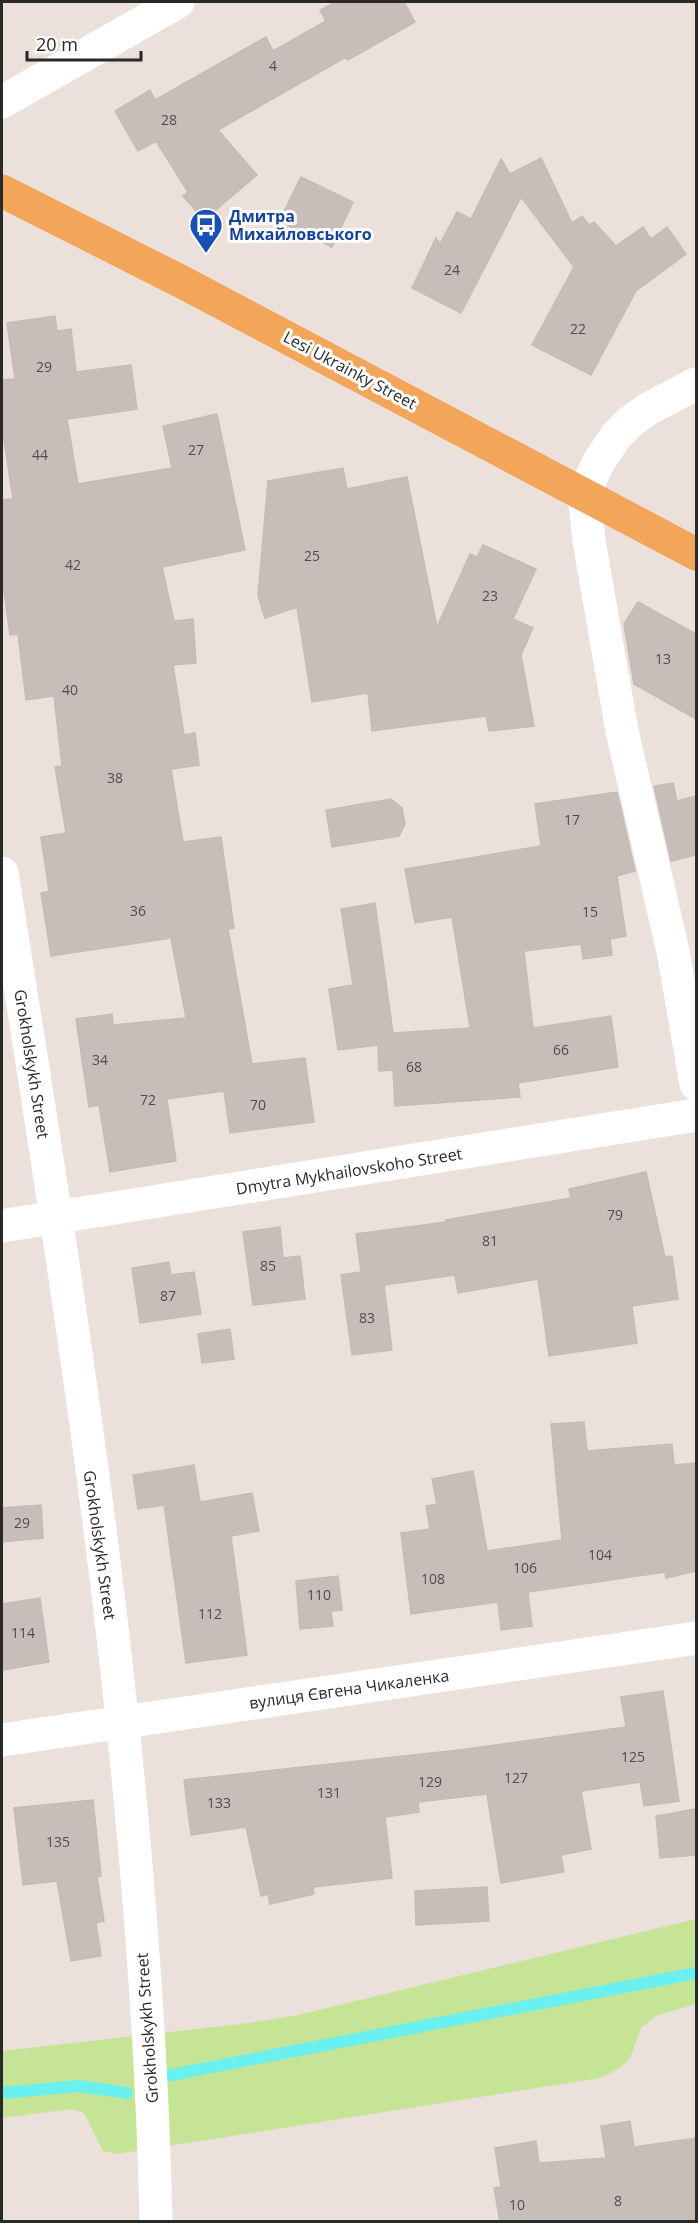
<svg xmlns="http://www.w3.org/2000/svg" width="698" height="2223" font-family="'Open Sans',sans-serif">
	<rect width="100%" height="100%" fill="#ece0db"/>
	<path fill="#c5e496" d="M 696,1919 L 696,2004 L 656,2016 L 641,2028 L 630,2058 L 621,2067 L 601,2078 L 117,2154 L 103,2151 L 84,2113 L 72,2109 L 2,2118 L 2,2051 L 249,2023 L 298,2015 Z"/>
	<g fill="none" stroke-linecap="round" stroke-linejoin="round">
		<path stroke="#6bf0f0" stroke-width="12" d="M 166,2076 L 696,1973
			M 2,2093 L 79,2086 L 127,2093"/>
	</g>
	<path fill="#c7beba" stroke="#c7bbb4" stroke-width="1.5" d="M 336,2 L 404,2 L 415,22 L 348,60 L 346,57 L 218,130 L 257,175 L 204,220 L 183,196 L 188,192 L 156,141 L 138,151 L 115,111 L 150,90 L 155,100 L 266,37 L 273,51 L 326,21 L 320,10 Z
		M 541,158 L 572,223 L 582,216 L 589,225 L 594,222 L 616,246 L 643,227 L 651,239 L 667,227 L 686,254 L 636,291 L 591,375 L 532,345 L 574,267 L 521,197 L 461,313 L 412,288 L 436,238 L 440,244 L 457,212 L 471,219 L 501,159 L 510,174 Z
		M 301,177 L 353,202 L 332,247 L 279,222 Z
		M 55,316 L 57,331 L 71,329 L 76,372 L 131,365 L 137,409 L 67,419 L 78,484 L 172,468 L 163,426 L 217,414 L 245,550 L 162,567 L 174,621 L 193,619 L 196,663 L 173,665 L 184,735 L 195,733 L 199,765 L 171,769 L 183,842 L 221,837 L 234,928 L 228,929 L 252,1064 L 305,1058 L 314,1122 L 230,1133 L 224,1091 L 167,1099 L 176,1161 L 110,1172 L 99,1105 L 89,1107 L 76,1019 L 112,1014 L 113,1025 L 186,1018 L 171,938 L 51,956 L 41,893 L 49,891 L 41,837 L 66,833 L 55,767 L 62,766 L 54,696 L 26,700 L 18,634 L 10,635 L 2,577 L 2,500 L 13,499 L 2,427 L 2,380 L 15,379 L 7,323 Z
		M 343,468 L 347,489 L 407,477 L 437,627 L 470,554 L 477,557 L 483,545 L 536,569 L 513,619 L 533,628 L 521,655 L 534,726 L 489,731 L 486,716 L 372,731 L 368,693 L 312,702 L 297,607 L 265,618 L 258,596 L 268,481 Z
		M 638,602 L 696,634 L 696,719 L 634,684 L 624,624 Z
		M 673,783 L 677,801 L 696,796 L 696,855 L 671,861 L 654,786 Z
		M 617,792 L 635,871 L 617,876 L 626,936 L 610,939 L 612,955 L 583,959 L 581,944 L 524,951 L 533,1028 L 611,1016 L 618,1067 L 518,1083 L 520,1097 L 395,1106 L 393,1070 L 379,1071 L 378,1045 L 338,1050 L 329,989 L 353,985 L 341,909 L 375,903 L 393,1033 L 470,1028 L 452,917 L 415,923 L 405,869 L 541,846 L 535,804 Z
		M 391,799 L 402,808 L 405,824 L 399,836 L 332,847 L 326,810 Z
		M 646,1172 L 665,1257 L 672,1256 L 678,1299 L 632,1306 L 637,1343 L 549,1356 L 538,1279 L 458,1293 L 455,1275 L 384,1285 L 392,1350 L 352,1355 L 341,1275 L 361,1272 L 356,1234 L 446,1222 L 446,1220 L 571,1198 L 569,1189 Z
		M 280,1227 L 283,1258 L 300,1256 L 305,1299 L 253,1305 L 243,1232 Z
		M 169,1262 L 171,1275 L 194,1272 L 201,1314 L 140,1323 L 132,1268 Z
		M 230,1329 L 234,1359 L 202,1363 L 198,1334 Z
		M 584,1422 L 587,1451 L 672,1444 L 674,1465 L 696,1463 L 696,1571 L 666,1578 L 665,1572 L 528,1592 L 532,1626 L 501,1630 L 498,1602 L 411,1614 L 401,1533 L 430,1529 L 426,1506 L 437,1504 L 432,1479 L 473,1471 L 487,1551 L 562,1540 L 551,1424 Z
		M 194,1465 L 200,1502 L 252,1493 L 259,1531 L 231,1536 L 247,1655 L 186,1663 L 164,1505 L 138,1509 L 133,1475 Z
		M 41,1505 L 43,1538 L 2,1542 L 2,1508 Z
		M 338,1576 L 342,1610 L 331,1611 L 333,1626 L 300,1629 L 296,1581 Z
		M 40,1598 L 49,1662 L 2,1670 L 2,1604 Z
		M 663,1691 L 679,1801 L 644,1806 L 640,1782 L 581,1791 L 591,1849 L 561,1855 L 564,1872 L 501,1883 L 487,1794 L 418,1802 L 419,1812 L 385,1817 L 392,1878 L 313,1887 L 314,1894 L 270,1904 L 268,1894 L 261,1896 L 246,1827 L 191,1835 L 184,1780 L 459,1750 L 626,1727 L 621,1697 Z
		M 93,1800 L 101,1876 L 97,1877 L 104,1921 L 96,1923 L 101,1956 L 71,1961 L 57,1881 L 23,1885 L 14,1808 Z
		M 696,1809 L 696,1855 L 660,1858 L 656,1816 Z
		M 487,1887 L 489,1921 L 416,1925 L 415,1891 Z
		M 630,2121 L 634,2147 L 696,2138 L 696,2222 L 500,2222 L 494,2188 L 501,2187 L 495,2148 L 536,2141 L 539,2163 L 606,2158 L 601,2126 Z"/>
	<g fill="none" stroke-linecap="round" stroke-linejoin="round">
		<path stroke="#fff" stroke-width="33" d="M 2,102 L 178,2
			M 696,384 L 648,409 L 630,422 L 616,436 L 598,463 L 584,494 L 589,541 L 622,731 L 673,951 L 696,1084
			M 2,873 C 73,1319 146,1769 156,2222
			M 2,1226 L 696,1115
			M 2,1740 L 696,1638"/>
		<path stroke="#f3a559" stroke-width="33" d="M 2,191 L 182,282 L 696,554"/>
	</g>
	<defs>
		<symbol id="bus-pin" viewBox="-11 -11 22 30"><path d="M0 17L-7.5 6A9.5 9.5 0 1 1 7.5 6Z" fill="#1a4fb4" stroke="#fff"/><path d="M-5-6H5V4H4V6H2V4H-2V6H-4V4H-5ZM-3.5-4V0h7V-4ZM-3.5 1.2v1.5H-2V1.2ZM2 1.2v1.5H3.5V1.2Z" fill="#fff"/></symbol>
	</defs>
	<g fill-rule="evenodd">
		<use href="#bus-pin" x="187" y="206" width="38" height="52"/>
	</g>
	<g text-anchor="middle" stroke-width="6" stroke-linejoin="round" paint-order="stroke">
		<g font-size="14" fill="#504e4d">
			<text x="273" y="71">4</text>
			<text x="169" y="125">28</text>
			<text x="452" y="275">24</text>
			<text x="578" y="334">22</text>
			<text x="44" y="372">29</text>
			<text x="196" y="455">27</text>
			<text x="40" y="460">44</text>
			<text x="312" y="561">25</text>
			<text x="73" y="570">42</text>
			<text x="490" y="601">23</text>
			<text x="663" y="664">13</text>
			<text x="70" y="695">40</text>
			<text x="115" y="783">38</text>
			<text x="572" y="825">17</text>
			<text x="138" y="916">36</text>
			<text x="590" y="917">15</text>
			<text x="561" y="1055">66</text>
			<text x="100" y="1065">34</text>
			<text x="414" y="1072">68</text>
			<text x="148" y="1105">72</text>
			<text x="258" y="1110">70</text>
			<text x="615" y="1220">79</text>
			<text x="490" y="1246">81</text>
			<text x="268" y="1271">85</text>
			<text x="168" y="1301">87</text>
			<text x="367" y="1323">83</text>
			<text x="22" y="1528">29</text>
			<text x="600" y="1560">104</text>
			<text x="525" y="1573">106</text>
			<text x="433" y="1584">108</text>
			<text x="319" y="1600">110</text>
			<text x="210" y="1619">112</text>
			<text x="23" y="1638">114</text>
			<text x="633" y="1762">125</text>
			<text x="516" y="1783">127</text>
			<text x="430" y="1787">129</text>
			<text x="329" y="1798">131</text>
			<text x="219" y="1808">133</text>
			<text x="58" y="1847">135</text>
			<text x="618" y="2206">8</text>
			<text x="517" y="2210">10</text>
		</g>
		<g font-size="16" font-weight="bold" fill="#164399" stroke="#fff" text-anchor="start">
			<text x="229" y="222">Дмитра<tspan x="229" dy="18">Михайловського</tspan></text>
		</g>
		<g font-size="16" fill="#292929" stroke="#fff">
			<text transform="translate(350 370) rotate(28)" y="6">Lesi Ukrainky Street</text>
			<text transform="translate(32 1064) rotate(81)" y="6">Grokholskykh Street</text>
			<text transform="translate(349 1171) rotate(-9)" y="6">Dmytra Mykhailovskoho Street</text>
			<text transform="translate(100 1545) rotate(82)" y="6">Grokholskykh Street</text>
			<text transform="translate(349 1689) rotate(-8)" y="6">вулиця Євгена Чикаленка</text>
			<text transform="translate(147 2028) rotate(-94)" y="6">Grokholskykh Street</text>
		</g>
	</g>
	<rect width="698" height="2223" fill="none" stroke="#292929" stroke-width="6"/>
	<path d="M27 51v9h114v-9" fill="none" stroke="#292929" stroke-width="3"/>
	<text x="36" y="51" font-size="18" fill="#292929" stroke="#ffffff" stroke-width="4.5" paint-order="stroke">20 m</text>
</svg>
